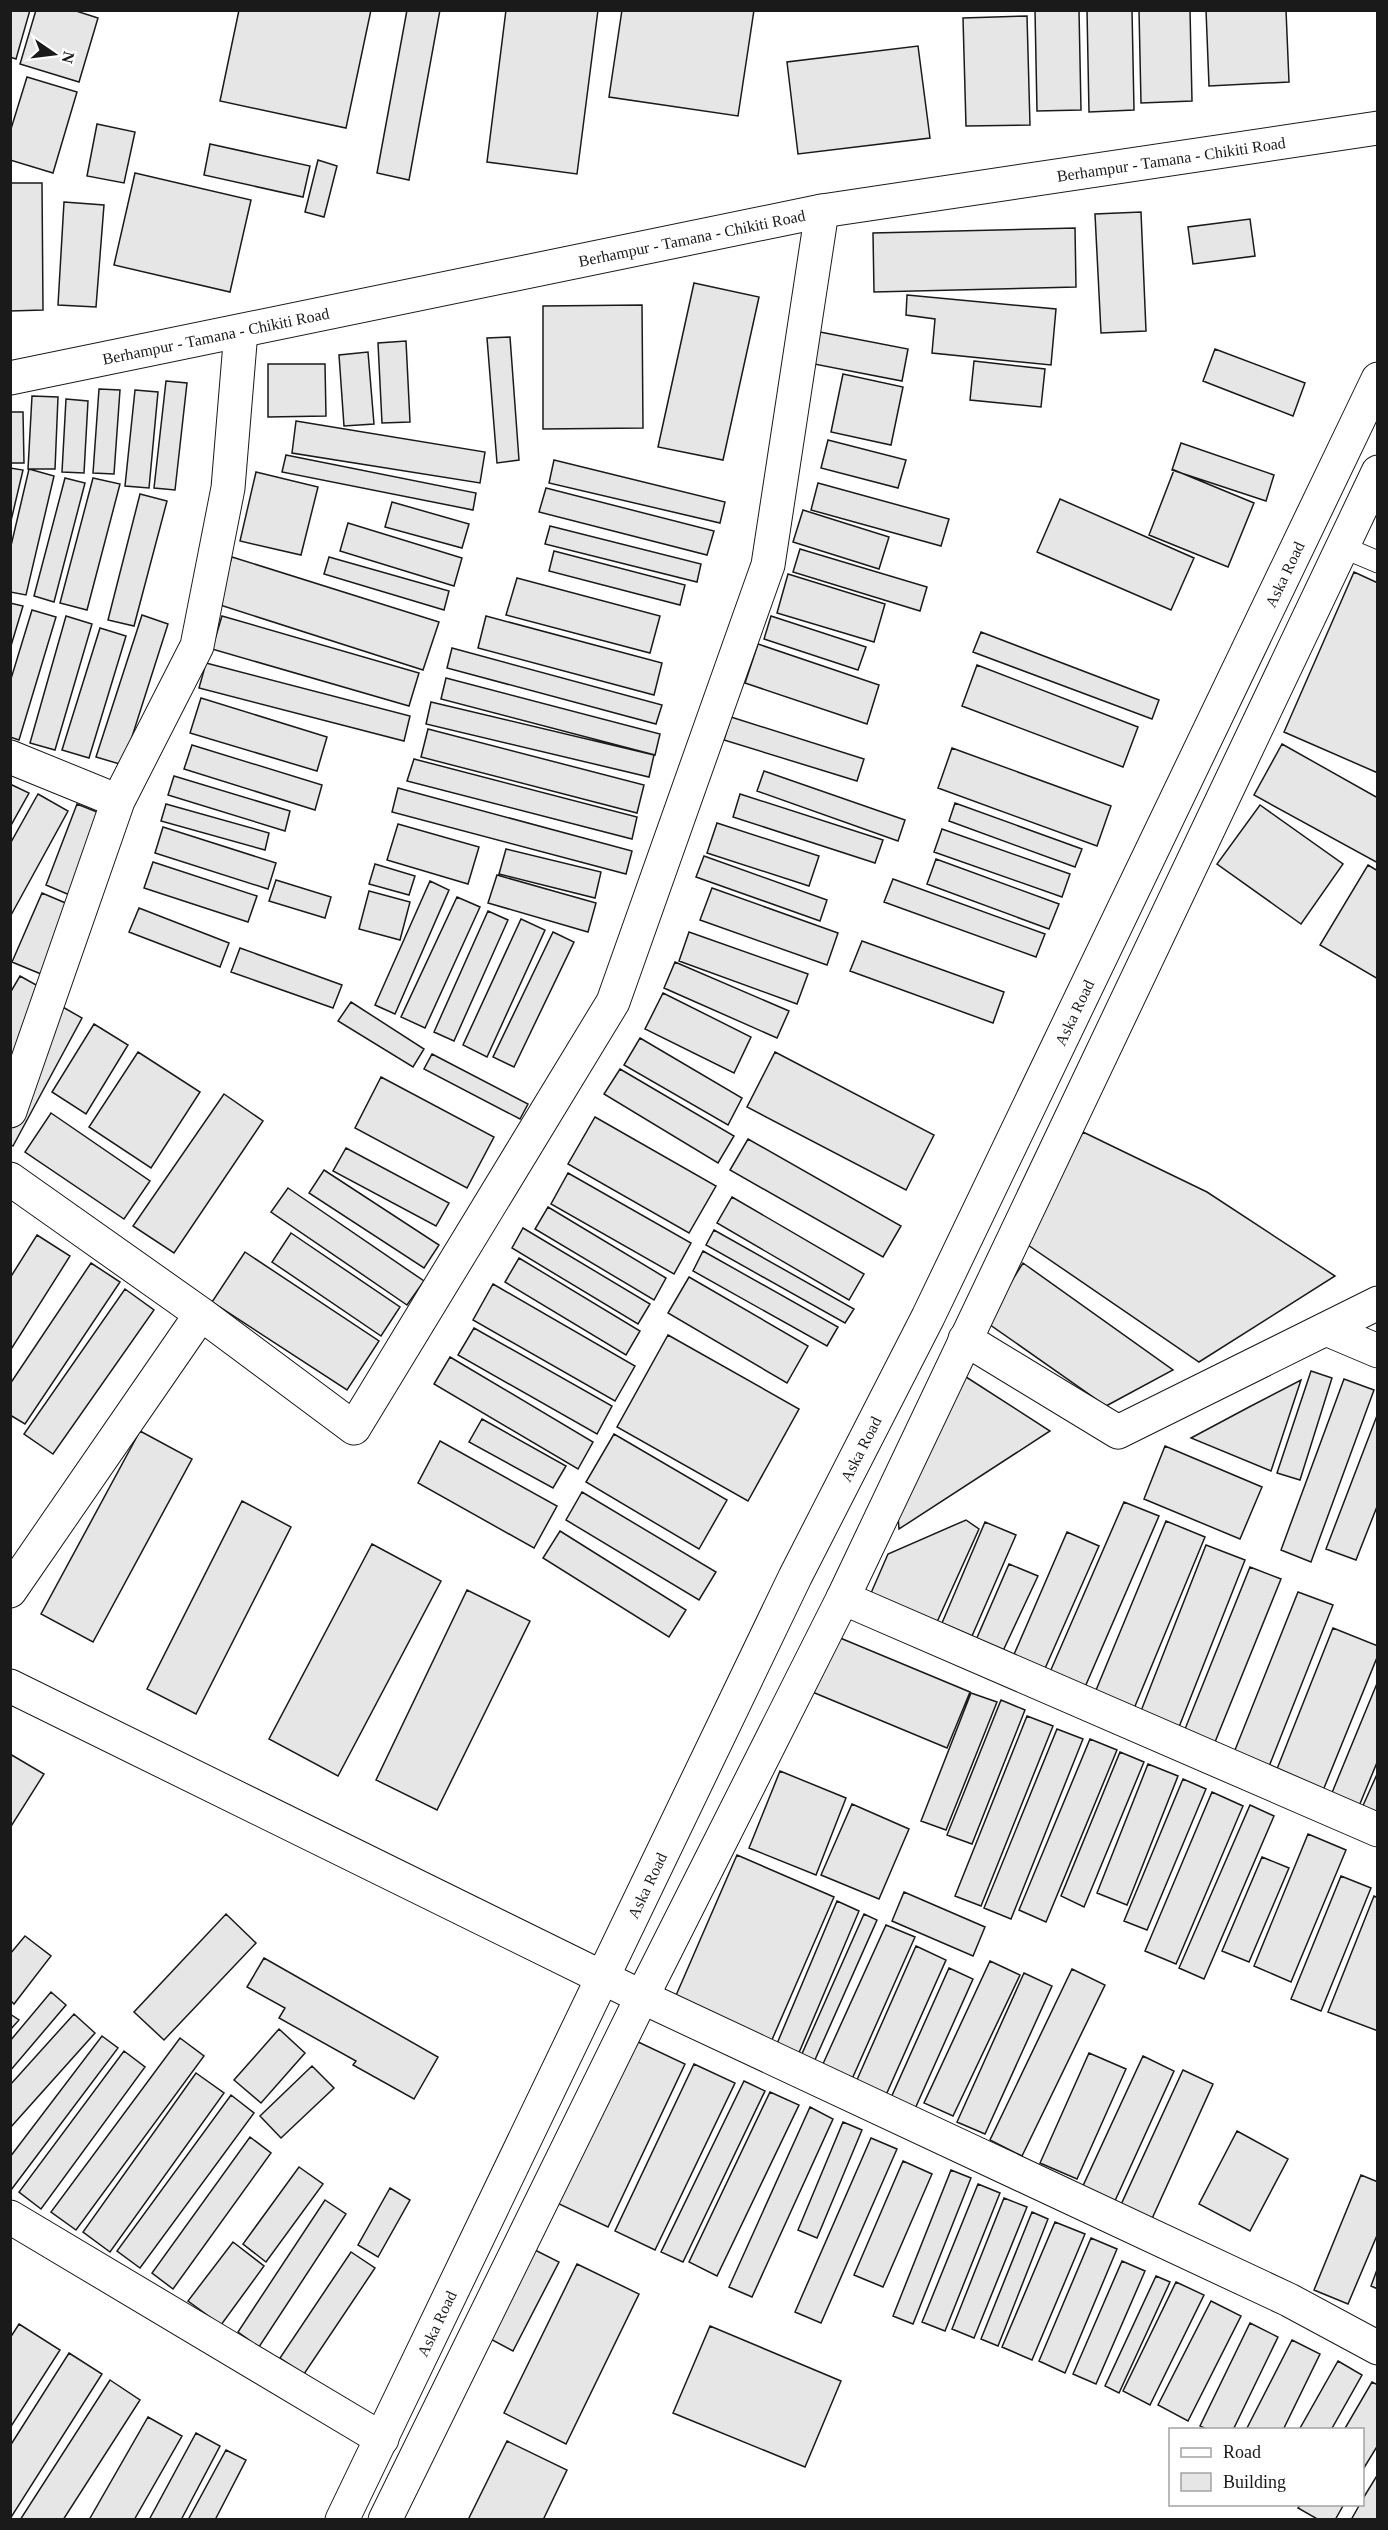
<svg xmlns="http://www.w3.org/2000/svg" width="1388" height="2530" font-family="Georgia,serif">
	<rect width="100%" height="100%" fill="#fff"/>
	<path fill="#e6e6e6" stroke="#1a1a1a" stroke-width="1.5" d="M 10,10 L 30,10 L 16,59 L 10,57 Z
		M 36,10 L 73,10 L 98,18 L 79,82 L 20,64 Z
		M 239,10 L 371,10 L 346,128 L 220,101 Z
		M 407,10 L 440,10 L 409,180 L 377,173 Z
		M 506,10 L 598,10 L 577,174 L 487,162 Z
		M 622,10 L 754,10 L 738,116 L 609,97 Z
		M 1035,10 L 1079,10 L 1081,110 L 1037,111 Z
		M 1087,10 L 1132,10 L 1134,110 L 1089,112 Z
		M 1139,10 L 1190,10 L 1192,101 L 1141,103 Z
		M 1206,10 L 1286,10 L 1289,82 L 1209,86 Z
		M 1027,16 L 1030,125 L 966,126 L 963,18 Z
		M 918,46 L 930,138 L 798,154 L 787,62 Z
		M 27,77 L 77,92 L 53,173 L 10,160 L 10,132 Z
		M 97,124 L 135,132 L 124,183 L 87,176 Z
		M 210,144 L 310,166 L 303,197 L 204,175 Z
		M 318,160 L 337,166 L 324,217 L 305,212 Z
		M 135,173 L 251,200 L 230,292 L 114,265 Z
		M 10,183 L 42,183 L 43,310 L 10,311 Z
		M 64,202 L 104,205 L 96,307 L 58,305 Z
		M 1141,212 L 1146,331 L 1101,333 L 1095,214 Z
		M 1250,219 L 1255,256 L 1193,264 L 1188,227 Z
		M 1075,228 L 1076,287 L 874,292 L 873,233 Z
		M 694,283 L 759,297 L 723,460 L 658,447 Z
		M 907,295 L 1056,309 L 1051,365 L 932,353 L 935,319 L 906,315 Z
		M 642,305 L 643,428 L 543,429 L 543,306 Z
		M 820,332 L 908,349 L 902,381 L 814,364 Z
		M 510,337 L 519,460 L 497,463 L 487,338 Z
		M 406,341 L 410,422 L 382,423 L 378,343 Z
		M 1215,349 L 1305,383 L 1293,416 L 1203,381 Z
		M 368,352 L 374,424 L 344,426 L 339,355 Z
		M 974,361 L 1045,369 L 1041,407 L 970,400 Z
		M 268,364 L 325,364 L 326,416 L 268,417 Z
		M 843,374 L 903,387 L 891,445 L 831,432 Z
		M 166,381 L 187,383 L 175,490 L 154,488 Z
		M 99,389 L 120,390 L 114,474 L 93,473 Z
		M 135,390 L 158,392 L 149,488 L 125,486 Z
		M 32,396 L 58,397 L 55,469 L 28,469 Z
		M 66,399 L 88,401 L 84,473 L 62,472 Z
		M 10,412 L 23,412 L 24,463 L 10,463 Z
		M 296,421 L 485,452 L 480,483 L 292,453 Z
		M 828,440 L 906,460 L 898,488 L 821,468 Z
		M 1181,443 L 1274,475 L 1266,501 L 1172,470 Z
		M 286,455 L 476,493 L 473,510 L 282,472 Z
		M 554,460 L 725,502 L 720,523 L 549,483 Z
		M 10,468 L 23,470 L 10,525 Z
		M 29,469 L 54,476 L 26,595 L 10,592 L 10,550 Z
		M 1174,470 L 1254,503 L 1228,567 L 1149,535 Z
		M 256,472 L 318,487 L 301,555 L 240,541 Z
		M 65,478 L 85,483 L 54,602 L 34,596 Z
		M 93,478 L 120,484 L 87,610 L 60,603 Z
		M 818,483 L 949,519 L 941,546 L 811,510 Z
		M 546,488 L 714,531 L 707,555 L 539,512 Z
		M 140,494 L 167,501 L 134,626 L 108,620 Z
		M 1060,499 L 1194,558 L 1171,610 L 1037,552 Z
		M 392,502 L 469,524 L 462,548 L 385,527 Z
		M 803,510 L 889,537 L 879,569 L 793,542 Z
		M 348,523 L 462,558 L 454,586 L 340,551 Z
		M 550,526 L 701,564 L 697,582 L 545,544 Z
		M 800,549 L 927,587 L 920,611 L 793,572 Z
		M 554,551 L 685,585 L 680,605 L 549,571 Z
		M 232,557 L 439,622 L 423,670 L 217,604 Z
		M 329,557 L 449,591 L 444,610 L 324,574 Z
		M 1354,572 L 1378,583 L 1378,773 L 1284,732 Z
		M 788,574 L 885,604 L 874,642 L 777,613 Z
		M 517,578 L 660,616 L 650,653 L 506,615 Z
		M 10,603 L 23,606 L 10,649 Z
		M 32,610 L 56,617 L 19,740 L 10,737 L 10,682 Z
		M 142,615 L 168,624 L 123,765 L 96,757 Z
		M 66,616 L 92,624 L 55,750 L 30,743 Z
		M 222,616 L 419,673 L 409,706 L 212,649 Z
		M 486,616 L 662,663 L 654,695 L 478,648 Z
		M 771,616 L 866,647 L 858,670 L 764,639 Z
		M 100,628 L 126,636 L 89,758 L 62,750 Z
		M 981,632 L 1159,700 L 1152,719 L 973,652 Z
		M 758,644 L 879,685 L 867,724 L 745,683 Z
		M 452,648 L 662,705 L 656,724 L 447,668 Z
		M 206,663 L 410,716 L 404,741 L 199,688 Z
		M 977,665 L 1138,727 L 1123,767 L 962,706 Z
		M 446,678 L 660,734 L 655,755 L 441,699 Z
		M 201,698 L 327,737 L 317,771 L 190,733 Z
		M 431,702 L 654,755 L 649,777 L 426,724 Z
		M 731,717 L 864,759 L 857,781 L 724,740 Z
		M 428,729 L 644,785 L 637,813 L 421,757 Z
		M 1282,744 L 1378,798 L 1378,863 L 1254,795 Z
		M 192,745 L 322,785 L 315,810 L 184,769 Z
		M 952,748 L 1111,806 L 1097,846 L 938,788 Z
		M 414,759 L 637,817 L 632,839 L 407,781 Z
		M 764,771 L 905,820 L 898,841 L 757,791 Z
		M 174,776 L 290,811 L 285,831 L 168,795 Z
		M 10,784 L 29,793 L 10,827 Z
		M 398,788 L 632,851 L 626,874 L 392,812 Z
		M 38,794 L 68,811 L 10,917 L 10,844 Z
		M 740,794 L 883,840 L 875,863 L 733,817 Z
		M 955,803 L 1082,849 L 1075,867 L 949,821 Z
		M 77,804 L 117,820 L 84,901 L 46,885 Z
		M 166,804 L 269,833 L 265,850 L 161,821 Z
		M 1260,805 L 1343,864 L 1301,924 L 1217,864 Z
		M 717,823 L 819,856 L 809,886 L 707,853 Z
		M 398,824 L 479,847 L 468,884 L 387,860 Z
		M 163,827 L 276,863 L 268,889 L 155,853 Z
		M 942,829 L 1070,874 L 1062,897 L 934,852 Z
		M 506,849 L 601,872 L 595,898 L 499,874 Z
		M 704,856 L 827,900 L 820,921 L 696,877 Z
		M 936,859 L 1059,904 L 1049,929 L 927,884 Z
		M 153,862 L 257,896 L 248,922 L 144,888 Z
		M 375,864 L 415,876 L 409,895 L 369,884 Z
		M 1368,865 L 1378,871 L 1378,979 L 1320,945 Z
		M 497,875 L 596,903 L 588,932 L 488,903 Z
		M 893,879 L 1045,934 L 1036,957 L 884,902 Z
		M 276,880 L 331,897 L 325,918 L 269,901 Z
		M 430,881 L 449,890 L 395,1014 L 375,1005 Z
		M 712,888 L 838,933 L 827,965 L 700,920 Z
		M 369,891 L 410,902 L 400,940 L 359,929 Z
		M 42,893 L 82,910 L 53,979 L 12,962 Z
		M 457,897 L 480,907 L 425,1028 L 401,1017 Z
		M 139,908 L 229,943 L 220,967 L 129,932 Z
		M 488,911 L 508,920 L 454,1041 L 434,1032 Z
		M 521,919 L 545,930 L 487,1057 L 463,1045 Z
		M 553,932 L 574,942 L 514,1067 L 493,1057 Z
		M 689,932 L 808,974 L 797,1004 L 679,961 Z
		M 862,941 L 1004,992 L 993,1023 L 850,971 Z
		M 240,948 L 342,985 L 333,1008 L 231,972 Z
		M 675,962 L 789,1011 L 777,1038 L 664,988 Z
		M 20,976 L 56,996 L 10,1079 L 10,993 Z
		M 663,993 L 751,1037 L 734,1073 L 645,1029 Z
		M 351,1002 L 424,1049 L 413,1067 L 338,1021 Z
		M 61,1006 L 82,1018 L 13,1146 L 10,1144 L 10,1099 Z
		M 94,1024 L 128,1045 L 86,1114 L 52,1092 Z
		M 640,1038 L 742,1098 L 728,1125 L 624,1065 Z
		M 138,1052 L 200,1092 L 151,1168 L 89,1127 Z
		M 775,1052 L 934,1135 L 906,1190 L 747,1107 Z
		M 432,1054 L 528,1104 L 520,1119 L 424,1069 Z
		M 620,1069 L 734,1136 L 718,1163 L 604,1094 Z
		M 381,1077 L 494,1137 L 467,1188 L 355,1128 Z
		M 224,1094 L 263,1121 L 174,1253 L 133,1226 Z
		M 51,1113 L 150,1181 L 124,1219 L 25,1152 Z
		M 595,1117 L 716,1186 L 689,1233 L 568,1164 Z
		M 1083,1132 L 1207,1192 L 1335,1276 L 1199,1362 L 1025,1243 Z
		M 748,1139 L 901,1226 L 883,1257 L 730,1170 Z
		M 346,1148 L 449,1203 L 436,1226 L 333,1171 Z
		M 324,1170 L 439,1245 L 424,1268 L 309,1193 Z
		M 568,1173 L 691,1243 L 674,1274 L 551,1204 Z
		M 288,1188 L 424,1281 L 407,1305 L 271,1212 Z
		M 732,1197 L 864,1274 L 849,1300 L 717,1223 Z
		M 548,1207 L 666,1278 L 654,1300 L 535,1229 Z
		M 523,1228 L 650,1304 L 638,1324 L 512,1248 Z
		M 714,1230 L 854,1309 L 845,1323 L 706,1245 Z
		M 291,1233 L 400,1307 L 381,1336 L 272,1262 Z
		M 37,1235 L 70,1256 L 10,1351 L 10,1278 Z
		M 703,1251 L 838,1327 L 827,1346 L 693,1271 Z
		M 245,1252 L 379,1341 L 347,1390 L 212,1302 Z
		M 519,1258 L 640,1331 L 626,1355 L 505,1282 Z
		M 91,1263 L 120,1282 L 25,1424 L 10,1415 L 10,1384 Z
		M 1023,1263 L 1173,1370 L 1106,1406 L 986,1322 Z
		M 689,1277 L 808,1346 L 787,1383 L 668,1313 Z
		M 493,1284 L 635,1366 L 615,1401 L 473,1320 Z
		M 125,1289 L 154,1310 L 53,1454 L 24,1434 Z
		M 474,1328 L 612,1406 L 597,1434 L 458,1355 Z
		M 668,1335 L 799,1409 L 748,1501 L 617,1427 Z
		M 450,1357 L 593,1442 L 578,1469 L 434,1384 Z
		M 1311,1371 L 1332,1378 L 1300,1480 L 1277,1473 Z
		M 963,1375 L 1050,1431 L 899,1529 L 897,1504 Z
		M 1344,1379 L 1374,1390 L 1311,1562 L 1281,1550 Z
		M 1301,1380 L 1271,1471 L 1191,1438 L 1251,1406 Z
		M 1378,1413 L 1378,1504 L 1356,1560 L 1326,1549 Z
		M 482,1419 L 566,1466 L 553,1488 L 469,1442 Z
		M 140,1431 L 192,1459 L 93,1642 L 41,1614 Z
		M 614,1434 L 727,1500 L 699,1549 L 586,1482 Z
		M 440,1441 L 557,1506 L 534,1548 L 418,1483 Z
		M 1165,1446 L 1262,1487 L 1240,1539 L 1144,1499 Z
		M 582,1492 L 716,1572 L 699,1600 L 566,1520 Z
		M 242,1501 L 291,1527 L 196,1714 L 147,1689 Z
		M 1124,1502 L 1159,1516 L 1085,1687 L 1050,1672 Z
		M 966,1520 L 979,1529 L 937,1622 L 871,1593 L 888,1554 Z
		M 1166,1521 L 1205,1537 L 1133,1711 L 1094,1695 Z
		M 985,1522 L 1016,1535 L 972,1636 L 942,1623 Z
		M 560,1531 L 686,1610 L 669,1637 L 543,1558 Z
		M 1067,1532 L 1099,1546 L 1043,1673 L 1012,1659 Z
		M 372,1544 L 441,1581 L 338,1776 L 269,1739 Z
		M 1206,1545 L 1245,1560 L 1179,1727 L 1141,1711 Z
		M 1009,1564 L 1038,1576 L 1002,1653 L 976,1640 Z
		M 1250,1567 L 1281,1579 L 1215,1742 L 1185,1729 Z
		M 467,1590 L 530,1621 L 437,1810 L 376,1780 Z
		M 1298,1592 L 1333,1605 L 1268,1769 L 1233,1755 Z
		M 1333,1628 L 1378,1646 L 1378,1655 L 1322,1793 L 1275,1774 Z
		M 833,1635 L 970,1692 L 947,1748 L 810,1691 Z
		M 1378,1681 L 1378,1760 L 1357,1811 L 1329,1800 Z
		M 971,1693 L 997,1702 L 946,1830 L 921,1821 Z
		M 1001,1700 L 1025,1710 L 972,1844 L 947,1835 Z
		M 1027,1716 L 1053,1726 L 981,1906 L 955,1896 Z
		M 1057,1729 L 1083,1739 L 1011,1919 L 984,1908 Z
		M 1090,1739 L 1117,1750 L 1046,1922 L 1019,1910 Z
		M 1120,1752 L 1144,1762 L 1084,1907 L 1061,1896 Z
		M 10,1754 L 44,1774 L 10,1828 Z
		M 1148,1764 L 1178,1776 L 1127,1905 L 1097,1893 Z
		M 780,1771 L 846,1798 L 816,1875 L 749,1848 Z
		M 1378,1772 L 1378,1817 L 1361,1810 Z
		M 1183,1779 L 1206,1789 L 1147,1930 L 1124,1921 Z
		M 1212,1792 L 1243,1806 L 1176,1964 L 1145,1951 Z
		M 852,1804 L 909,1829 L 879,1899 L 821,1875 Z
		M 1250,1805 L 1274,1816 L 1204,1979 L 1179,1968 Z
		M 1308,1834 L 1346,1850 L 1291,1982 L 1254,1966 Z
		M 737,1855 L 834,1897 L 771,2042 L 674,2000 Z
		M 1262,1857 L 1289,1868 L 1249,1962 L 1222,1951 Z
		M 1341,1876 L 1371,1888 L 1321,2011 L 1291,1999 Z
		M 904,1892 L 985,1927 L 973,1956 L 892,1921 Z
		M 1374,1896 L 1378,1898 L 1378,2031 L 1328,2012 Z
		M 837,1901 L 859,1911 L 798,2055 L 776,2046 Z
		M 226,1914 L 256,1943 L 164,2040 L 134,2012 Z
		M 864,1914 L 877,1920 L 814,2062 L 801,2056 Z
		M 886,1925 L 915,1937 L 852,2079 L 822,2066 Z
		M 25,1936 L 51,1956 L 14,2004 L 10,2000 L 10,1954 Z
		M 916,1946 L 946,1960 L 886,2095 L 856,2082 Z
		M 264,1958 L 438,2057 L 414,2099 L 353,2065 L 356,2061 L 279,2018 L 285,2008 L 247,1987 Z
		M 990,1961 L 1020,1975 L 953,2116 L 924,2103 Z
		M 949,1968 L 973,1979 L 914,2111 L 890,2100 Z
		M 1072,1969 L 1105,1985 L 1022,2156 L 990,2140 Z
		M 1024,1973 L 1052,1986 L 985,2134 L 957,2122 Z
		M 51,1992 L 66,2005 L 10,2071 L 10,2041 Z
		M 10,2014 L 19,2020 L 10,2030 Z
		M 74,2014 L 95,2033 L 10,2128 L 10,2085 Z
		M 279,2029 L 305,2053 L 261,2103 L 234,2080 Z
		M 102,2036 L 118,2048 L 11,2190 L 10,2157 Z
		M 180,2038 L 204,2056 L 76,2230 L 51,2212 Z
		M 634,2040 L 685,2064 L 608,2227 L 557,2203 Z
		M 124,2051 L 145,2067 L 41,2209 L 19,2192 Z
		M 1089,2053 L 1126,2069 L 1077,2179 L 1040,2163 Z
		M 1143,2056 L 1174,2071 L 1114,2203 L 1082,2188 Z
		M 694,2064 L 735,2083 L 655,2250 L 615,2231 Z
		M 312,2066 L 334,2088 L 281,2138 L 260,2116 Z
		M 1183,2070 L 1213,2084 L 1150,2223 L 1119,2209 Z
		M 196,2073 L 224,2093 L 110,2252 L 83,2232 Z
		M 744,2081 L 765,2091 L 683,2262 L 661,2252 Z
		M 770,2092 L 799,2105 L 717,2276 L 689,2262 Z
		M 231,2095 L 254,2113 L 140,2268 L 117,2251 Z
		M 810,2107 L 833,2119 L 752,2297 L 729,2287 Z
		M 843,2122 L 862,2130 L 817,2238 L 798,2230 Z
		M 1237,2131 L 1288,2159 L 1250,2231 L 1199,2204 Z
		M 250,2137 L 271,2153 L 173,2289 L 152,2273 Z
		M 871,2138 L 897,2149 L 821,2323 L 795,2312 Z
		M 903,2161 L 932,2174 L 883,2287 L 854,2275 Z
		M 299,2167 L 323,2184 L 266,2262 L 243,2244 Z
		M 951,2170 L 971,2178 L 913,2324 L 893,2316 Z
		M 1361,2175 L 1378,2182 L 1378,2233 L 1348,2304 L 1314,2290 Z
		M 978,2184 L 1000,2193 L 945,2331 L 922,2322 Z
		M 390,2188 L 410,2200 L 378,2257 L 358,2245 Z
		M 1004,2198 L 1027,2207 L 974,2338 L 952,2329 Z
		M 325,2200 L 346,2214 L 259,2347 L 238,2332 Z
		M 1032,2212 L 1048,2219 L 998,2346 L 981,2339 Z
		M 1055,2222 L 1085,2234 L 1032,2360 L 1002,2347 Z
		M 1091,2238 L 1117,2249 L 1065,2373 L 1039,2361 Z
		M 233,2242 L 264,2266 L 221,2325 L 188,2301 Z
		M 529,2247 L 559,2262 L 513,2351 L 483,2335 Z
		M 351,2252 L 375,2268 L 304,2374 L 280,2358 Z
		M 1122,2261 L 1145,2271 L 1096,2384 L 1073,2374 Z
		M 577,2264 L 639,2294 L 566,2444 L 504,2413 Z
		M 1378,2267 L 1378,2289 L 1371,2286 Z
		M 1156,2276 L 1170,2282 L 1119,2393 L 1105,2386 Z
		M 1176,2282 L 1204,2295 L 1150,2405 L 1123,2391 Z
		M 1211,2301 L 1241,2316 L 1188,2421 L 1158,2405 Z
		M 1250,2323 L 1278,2337 L 1233,2430 L 1208,2430 L 1200,2426 Z
		M 19,2324 L 60,2350 L 10,2428 L 10,2338 Z
		M 710,2326 L 841,2381 L 805,2467 L 673,2413 Z
		M 1292,2340 L 1320,2354 L 1283,2430 L 1246,2430 Z
		M 69,2353 L 102,2374 L 10,2519 L 10,2446 Z
		M 1338,2361 L 1362,2375 L 1331,2430 L 1299,2430 Z
		M 110,2380 L 140,2400 L 63,2520 L 20,2520 Z
		M 1372,2382 L 1378,2385 L 1378,2445 L 1362,2471 L 1362,2430 L 1344,2430 Z
		M 148,2417 L 182,2436 L 134,2520 L 89,2520 Z
		M 196,2433 L 220,2446 L 181,2520 L 149,2520 Z
		M 507,2441 L 567,2470 L 543,2520 L 468,2520 Z
		M 226,2450 L 246,2460 L 215,2520 L 188,2520 Z
		M 1378,2474 L 1378,2520 L 1351,2520 L 1360,2504 L 1362,2504 L 1362,2500 Z
		M 1301,2504 L 1344,2504 L 1335,2520 L 1319,2520 L 1298,2508 Z"/>
	<g fill="none" stroke-linecap="round" stroke-linejoin="round">
		<defs>
			<path id="lane" d="M 1340,546 L 1378,562"/>
			<path id="street" d="M 10,757 L 118,801
				M 10,1111 L 118,801 L 197,646 L 228,488 L 241,331
				M 10,1179 L 201,1314 L 354,1428 L 613,1002 L 768,565 L 822,211
				M 1326,1329 L 1378,1351
				M 965,1339 L 1118,1432 L 1378,1303
				M 10,1591 L 201,1314
				M 843,1598 L 1378,1830
				M 10,1686 L 642,1997 L 1289,2300 L 1378,2348
				M 10,2217 L 382,2439"/>
			<g id="primary">
				<path id="s1" d="M 10,378 L 822,211 L 1378,128"/>
			</g>
			<g id="highway">
				<path id="s2" d="M 342,2520 L 795,1577 L 928,1317 L 1378,379"/>
				<path d="M 385,2520 L 642,1997 L 843,1598 L 1378,472"/>
			</g>
		</defs>
		<use href="#lane" stroke="#1a1a1a" stroke-width="23"/>
		<use href="#street" stroke="#1a1a1a" stroke-width="35"/>
		<use href="#primary" stroke="#1a1a1a" stroke-width="35"/>
		<use href="#highway" stroke="#1a1a1a" stroke-width="35"/>
		<use href="#lane" stroke="#fff" stroke-width="21"/>
		<use href="#street" stroke="#fff" stroke-width="33"/>
		<use href="#primary" stroke="#fff" stroke-width="33"/>
		<use href="#highway" stroke="#fff" stroke-width="33"/>
	</g>
	<g text-anchor="middle" stroke-width="4.5" stroke-linejoin="round" paint-order="stroke">
		<g font-size="16" fill="#1a1a1a" stroke="#fff">
			<text dy="6" stroke="none"><textPath href="#s1" startOffset="1182">Berhampur - Tamana - Chikiti Road</textPath></text>
			<text dy="6" stroke="none"><textPath href="#s1" startOffset="696">Berhampur - Tamana - Chikiti Road</textPath></text>
			<text dy="6" stroke="none"><textPath href="#s1" startOffset="210">Berhampur - Tamana - Chikiti Road</textPath></text>
			<text dy="6" stroke="none"><textPath href="#s2" startOffset="2162">Aska Road</textPath></text>
			<text dy="6" stroke="none"><textPath href="#s2" startOffset="1676">Aska Road</textPath></text>
			<text dy="6" stroke="none"><textPath href="#s2" startOffset="1190">Aska Road</textPath></text>
			<text dy="6" stroke="none"><textPath href="#s2" startOffset="704">Aska Road</textPath></text>
			<text dy="6" stroke="none"><textPath href="#s2" startOffset="218">Aska Road</textPath></text>
		</g>
	</g>
	<rect width="1388" height="2530" fill="none" stroke="#1a1a1a" stroke-width="24"/>
	<rect x="1169" y="2428" width="195" height="78" fill="#ffffff" stroke="#a3a3a3" stroke-width="1.5"/>
	<rect x="1181" y="2448" width="30" height="9" fill="#ffffff" stroke="#a3a3a3" stroke-width="1.5"/>
	<text x="1223" y="2458" font-size="18" fill="#1a1a1a">Road</text>
	<rect x="1181" y="2473" width="30" height="18" fill="#e6e6e6" stroke="#a3a3a3" stroke-width="1.5"/>
	<text x="1223" y="2488" font-size="18" fill="#1a1a1a">Building</text>
	<g transform="translate(54 54) rotate(104)" stroke="#ffffff" stroke-width="4.5" paint-order="stroke">
	<path d="M0-4.5L10 22L0 15L-10 22Z" fill="#1a1a1a"/>
	<text y="-9" font-size="16" font-weight="bold" text-anchor="middle" fill="#1a1a1a">N</text>
	</g>
</svg>
